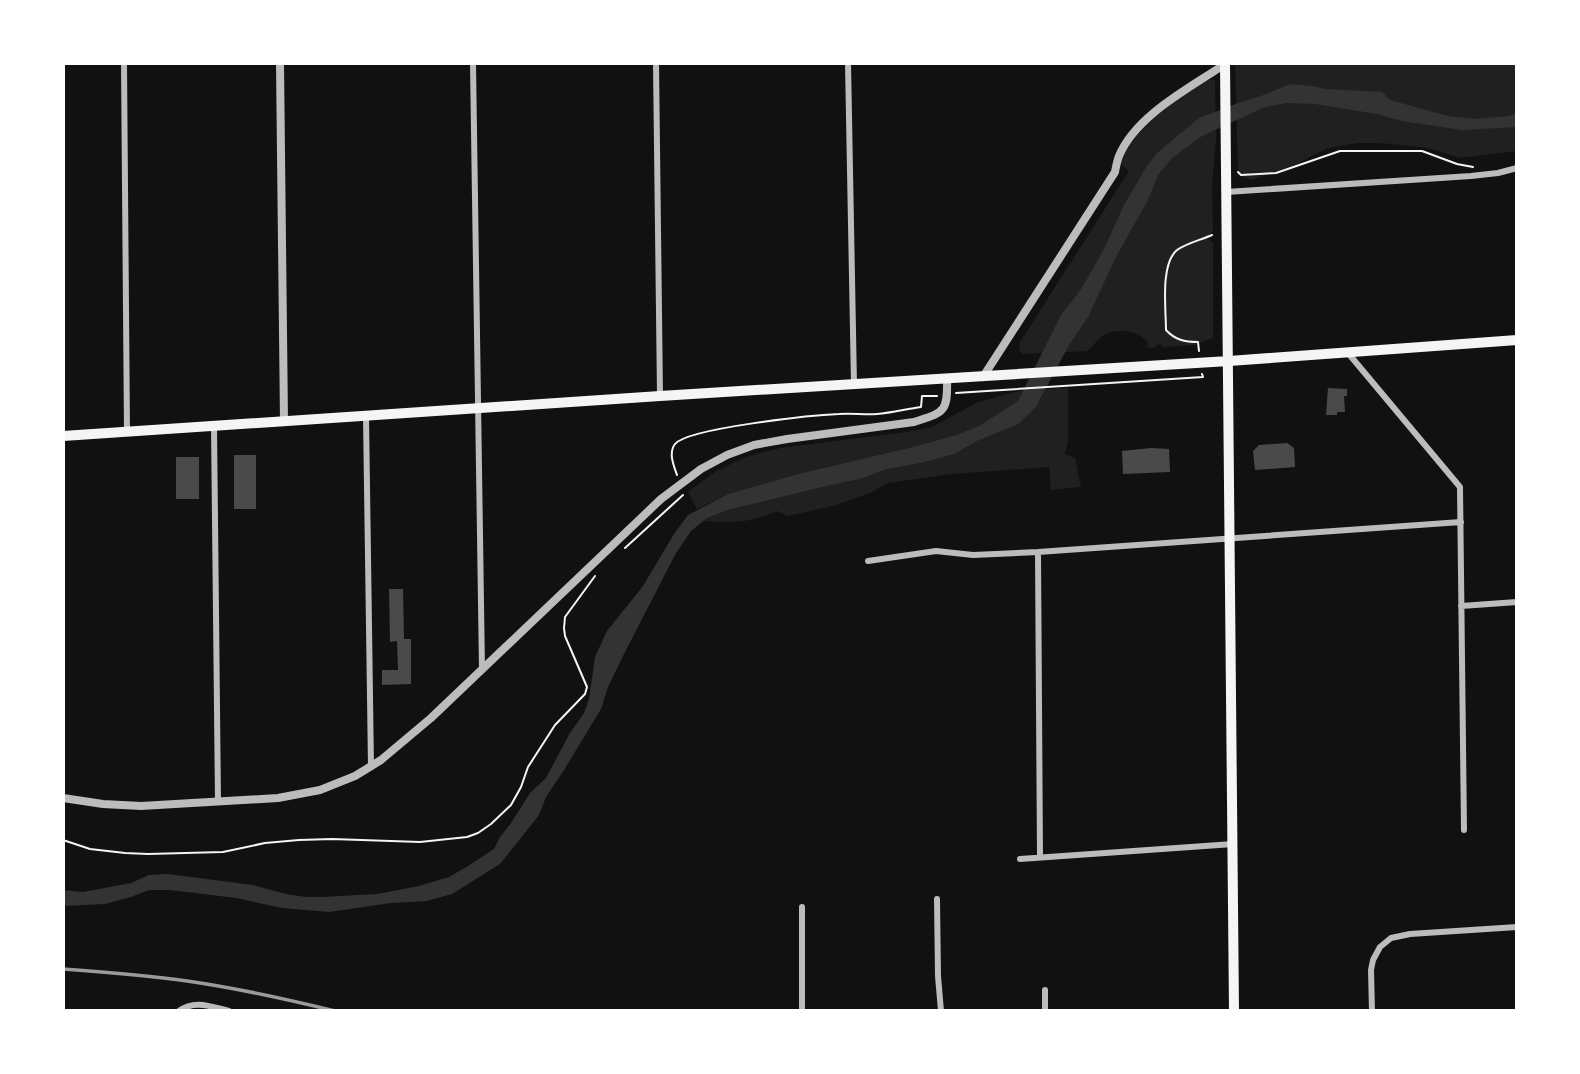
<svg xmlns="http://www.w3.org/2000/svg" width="1580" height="1074" font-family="'Noto Sans',sans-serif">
	<rect width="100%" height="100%" fill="#111"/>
	<path fill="#202020" d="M 1235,63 L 1517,63 L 1517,151 L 1460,158 L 1428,148 L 1381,143 L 1358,143 L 1328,148 L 1294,165 L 1251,180 L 1242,176 L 1238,172 Z
		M 1207,80 L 1213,80 L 1215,81 L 1216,140 L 1212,186 L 1213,231 L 1206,238 L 1213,242 L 1213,338 L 1196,344 L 1196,345 L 1162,347 L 1161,344 L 1156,345 L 1156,347 L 1149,348 L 1147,346 L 1148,343 C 1139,331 1118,327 1104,335 C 1097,339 1093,347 1087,351 L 1023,354 L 1019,351 L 1020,342 L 1129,171 L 1119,162 C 1140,125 1172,101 1207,80 Z
		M 1068,388 L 1068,441 L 1065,454 L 1075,458 L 1081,487 L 1051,490 L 1049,467 L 952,474 L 888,483 L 870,493 L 833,506 L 788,516 L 777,511 C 752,523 731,523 704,521 L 707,518 L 728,510 L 831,485 L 860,479 L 887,469 L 921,463 L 954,454 L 1036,407 L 1046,389 Z
		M 1023,390 L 1018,401 L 1002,412 L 979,426 L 956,435 L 917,446 L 798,474 L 728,494 L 697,509 L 688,492 L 715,472 L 745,457 L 780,448 L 907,432 L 932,427 L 978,402 Z"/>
	<path fill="#333" d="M 1290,84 L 1313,86 L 1324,89 L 1382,92 L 1390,100 L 1448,116 L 1475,119 L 1510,116 L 1517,113 L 1517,127 L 1462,130 L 1402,121 L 1377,114 L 1315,104 L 1287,103 L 1265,107 L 1202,136 L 1172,158 L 1158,175 L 1147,202 L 1117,255 L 1088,317 L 1069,345 L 1036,407 L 1018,424 L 977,441 L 954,454 L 921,463 L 887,469 L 860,479 L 831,485 L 728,510 L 707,518 L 691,531 L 676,553 L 624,654 L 608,687 L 601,709 L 564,770 L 546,797 L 539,815 L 500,864 L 452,894 L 427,901 L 391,903 L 329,912 L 282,908 L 236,898 L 170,890 L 149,890 L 131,897 L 105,904 L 63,906 L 63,890 L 83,892 L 131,883 L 149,875 L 168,874 L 253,885 L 286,894 L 306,897 L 322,897 L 377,894 L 419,886 L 449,877 L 468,866 L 494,849 L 500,837 L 511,823 L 530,793 L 546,778 L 570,733 L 584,713 L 589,699 L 595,657 L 607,631 L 643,586 L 674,534 L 688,515 L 728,494 L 798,474 L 917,446 L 956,435 L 979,426 L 1018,401 L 1061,315 L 1082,288 L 1104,249 L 1124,205 L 1147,166 L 1157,153 L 1199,118 L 1241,102 L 1261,96 Z"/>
	<path fill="#4a4a4a" d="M 1328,388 L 1347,389 L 1347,396 L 1344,396 L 1345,412 L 1337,412 L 1337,415 L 1326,415 Z
		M 1287,443 L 1294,448 L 1295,467 L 1255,470 L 1253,451 L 1259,445 Z
		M 1151,448 L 1169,449 L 1170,472 L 1123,474 L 1122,451 Z
		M 234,455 L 256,455 L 256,509 L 234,509 Z
		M 176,457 L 199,457 L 199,499 L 176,499 Z
		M 389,589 L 403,589 L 404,639 L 411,639 L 411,684 L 382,685 L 382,670 L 398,670 L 397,641 L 390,642 Z"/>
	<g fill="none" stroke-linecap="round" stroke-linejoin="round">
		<path stroke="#f5f5f5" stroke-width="2" d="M 1238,172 L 1241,175 L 1276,173 L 1340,151 L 1422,151 L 1457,164 L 1473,167
			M 1199,351 L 1198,342 C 1185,342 1175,340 1166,330 C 1166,310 1160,264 1177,250 C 1187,243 1201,240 1212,235
			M 956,393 L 1203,377 L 1202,374
			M 677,475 C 674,466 668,453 675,444 C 688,428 814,415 839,414 C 852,413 865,415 877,414 C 892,413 906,409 921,407 L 922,396 L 937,396
			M 625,548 L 683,495
			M 63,840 L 90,849 L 125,853 L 148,854 L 223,852 L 265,843 L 299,840 L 332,839 L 420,842 L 467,837 L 478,833 L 491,824 L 511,805 L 521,787 L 528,767 L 555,725 L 585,694 L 587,687 L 565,636 L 564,628 L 565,617 L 595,576"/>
		<path stroke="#bcbcbc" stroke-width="6" d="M 124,63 L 127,432
			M 473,63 L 482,670
			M 656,63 L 660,396
			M 848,63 L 854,385
			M 1226,192 L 1471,176 L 1498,173 L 1517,168
			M 1348,353 L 1460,487 L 1464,830
			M 366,416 L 371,767
			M 214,426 L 218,802
			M 1038,552 L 1040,857
			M 868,561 L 936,551 L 973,555 L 1038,552 L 1461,522
			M 1461,606 L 1517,602
			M 1020,859 L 1233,844
			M 937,899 L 938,976 L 941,1011
			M 802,907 L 802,1011
			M 179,1011 C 195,999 212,1007 229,1011
			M 1045,1011 L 1045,990
			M 1372,1011 L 1371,970 L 1373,960 L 1380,947 L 1391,938 L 1410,934 L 1517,927"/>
		<path stroke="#bcbcbc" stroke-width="8" d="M 280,63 L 284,421
			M 983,377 L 1115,172 C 1116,167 1117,161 1119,156 C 1136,115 1190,88 1225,64
			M 63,798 L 103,804 L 141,806 L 278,798 L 320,790 L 355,776 L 381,760 L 431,718 L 661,499 L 701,469 L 727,455 L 754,445 L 787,439 L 914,422 C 944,412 948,413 947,379"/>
		<path stroke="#f5f5f5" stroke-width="10" d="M 1225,63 L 1234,1011
			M 63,436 L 660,396 L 1229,361 L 1517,340"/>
		<path stroke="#9a9a9a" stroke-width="3.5" d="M 63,969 C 104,972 145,975 187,981 C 236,988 286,999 335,1011"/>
	</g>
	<rect width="1580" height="1074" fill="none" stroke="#ffffff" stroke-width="130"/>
</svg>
